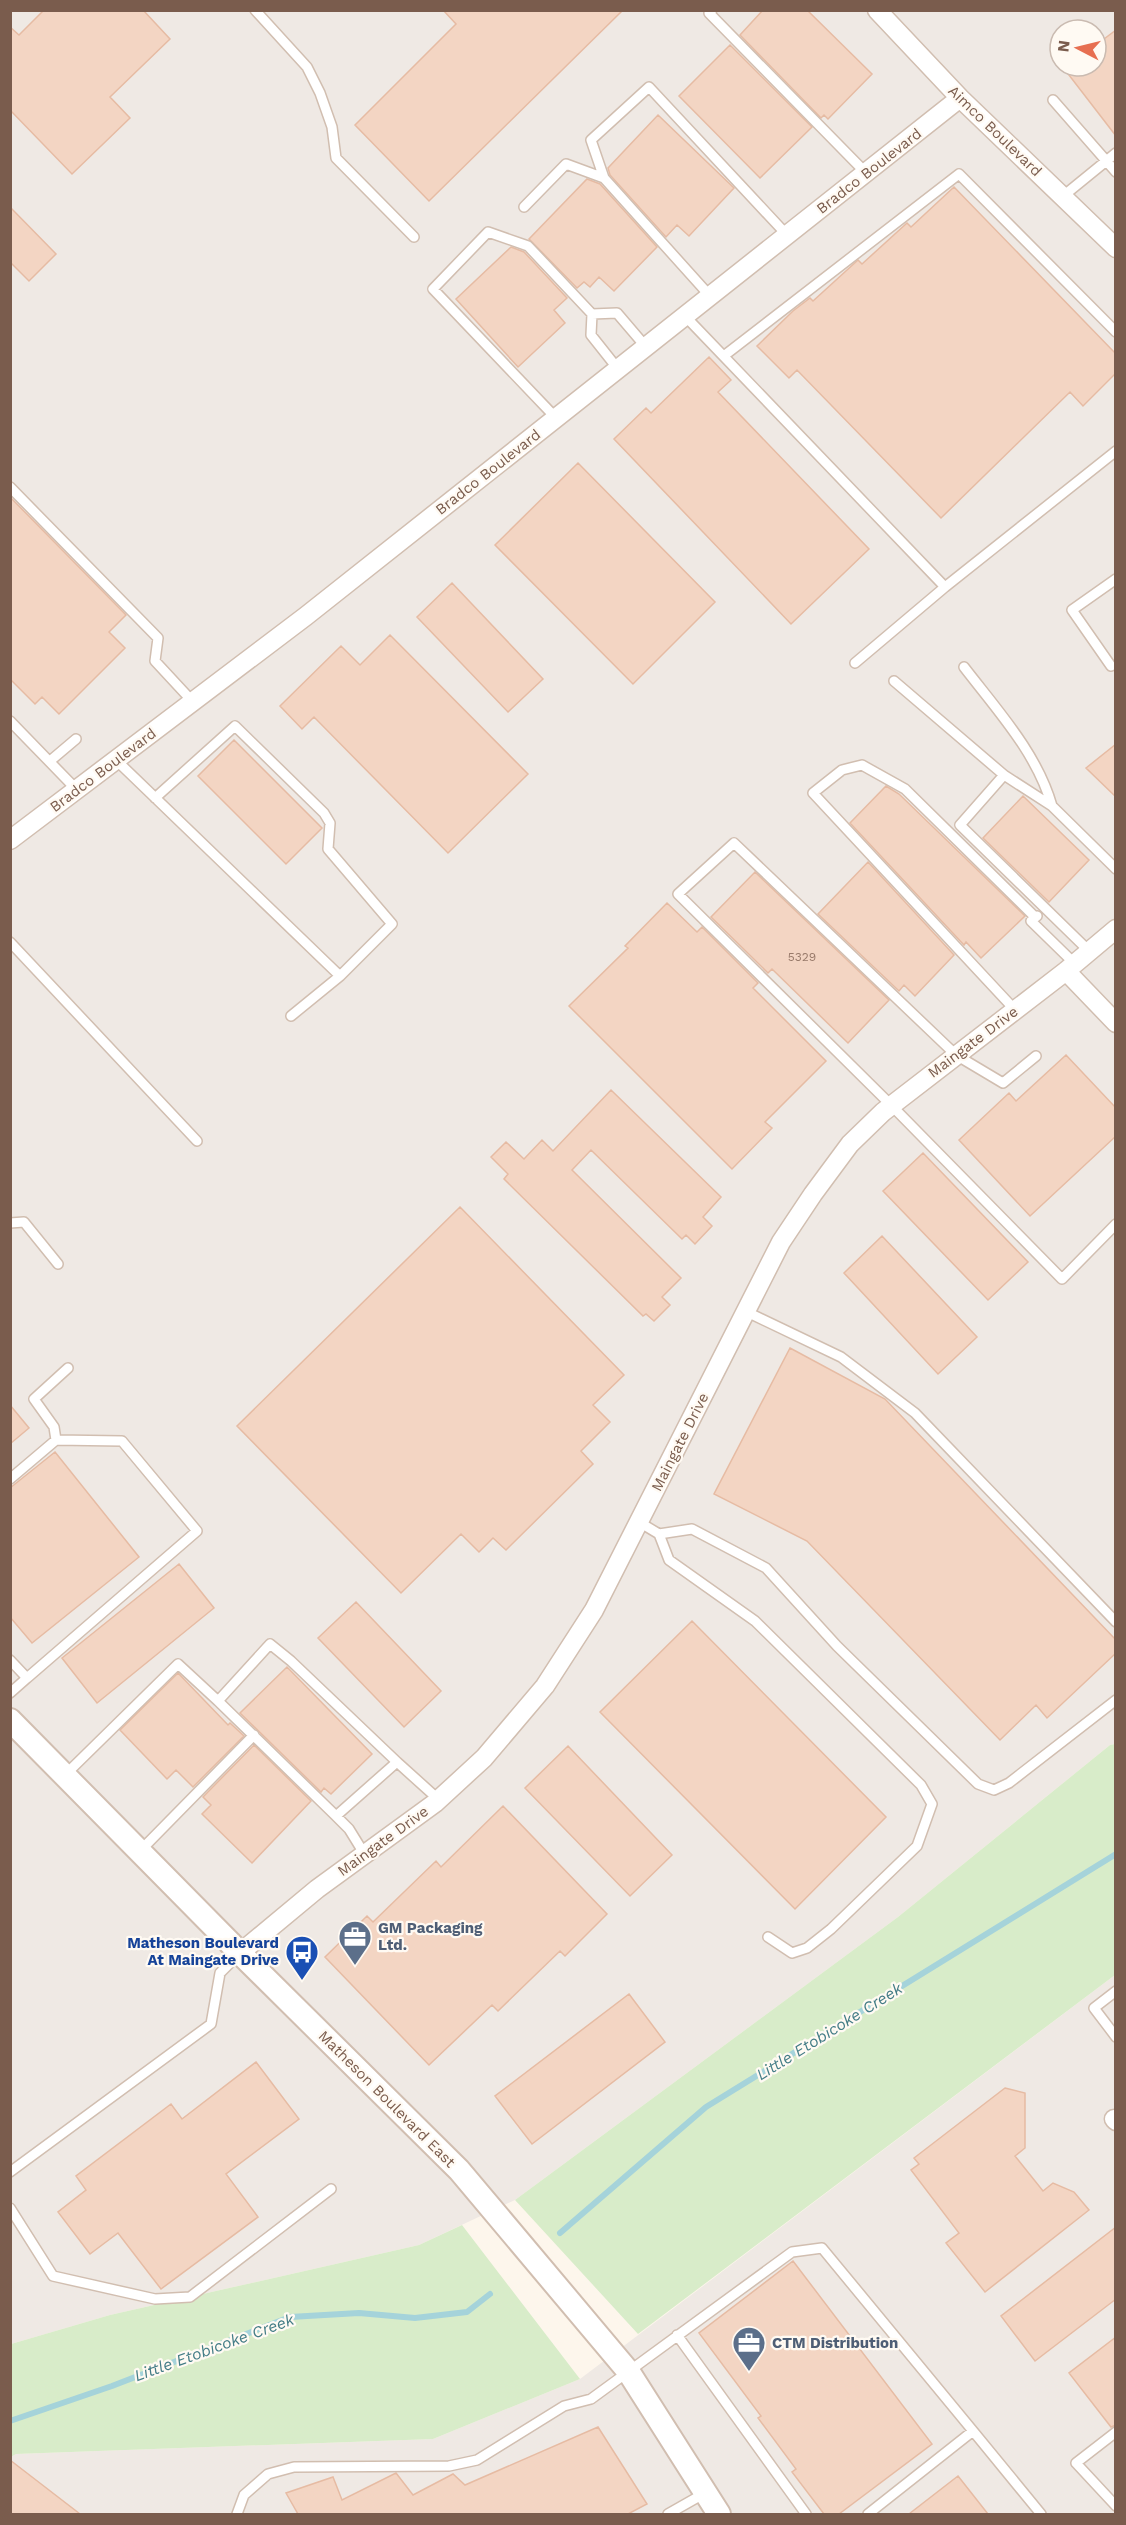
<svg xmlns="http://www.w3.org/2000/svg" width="1126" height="2525" font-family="'Work Sans',sans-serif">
	<rect width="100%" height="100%" fill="#fdf6ec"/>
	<path fill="#efe9e4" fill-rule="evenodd" d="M 11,11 L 1115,11 L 1115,1744 L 1110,1745 L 898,1917 L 515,2200 L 419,2245 L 110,2315 L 11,2344 ZM 1060,30 L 1096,30 L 1096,66 L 1060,66 Z
		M 1115,1975 L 1115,2514 L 11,2514 L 11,2457 L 16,2454 L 433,2439 L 580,2379 Z"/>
	<path fill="#d8ecc9" d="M 1115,1744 L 1115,1975 L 638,2334 L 515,2200 L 898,1917 L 1110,1745 Z
		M 462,2225 L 580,2379 L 433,2439 L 16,2454 L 11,2457 L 11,2344 L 110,2315 L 419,2245 Z"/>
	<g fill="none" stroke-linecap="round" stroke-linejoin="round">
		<path stroke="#a5d3da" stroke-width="6" d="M 560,2233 L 706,2107 L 1116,1854
			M 10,2421 L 112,2386 L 290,2317 L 359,2313 L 415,2318 L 467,2312 L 490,2294"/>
	</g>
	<path fill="#f3d5c3" stroke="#e6bba3" stroke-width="1.5" d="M 44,10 L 143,10 L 170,39 L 110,97 L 130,118 L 72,174 L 10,110 L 10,27 L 19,35 Z
		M 443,10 L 623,10 L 429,201 L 355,125 L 456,24 Z
		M 763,10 L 807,10 L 872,74 L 828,119 L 824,115 L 821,118 L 740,35 Z
		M 1116,30 L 1116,136 L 1062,66 L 1096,66 L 1096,45 Z
		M 730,45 L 812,127 L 760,178 L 679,96 Z
		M 658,115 L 734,188 L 689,236 L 677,225 L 666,237 L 610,175 L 608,168 Z
		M 587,179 L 600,184 L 657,247 L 614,291 L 599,277 L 590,287 L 584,282 L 577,288 L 529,239 Z
		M 954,187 L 1116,354 L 1116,373 L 1083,406 L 1070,392 L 941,518 L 797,370 L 789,378 L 757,346 L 793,311 L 810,298 L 813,301 L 858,260 L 862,264 L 907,223 L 911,227 Z
		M 10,207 L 56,254 L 29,281 L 10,262 Z
		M 511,247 L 524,252 L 567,298 L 554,310 L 565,323 L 518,367 L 456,299 Z
		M 709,357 L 731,380 L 718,392 L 869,549 L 791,624 L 614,439 L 646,408 L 651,413 Z
		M 578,463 L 715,602 L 633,684 L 495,545 Z
		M 10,497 L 126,615 L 109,632 L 125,648 L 59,714 L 42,697 L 35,704 L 10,679 Z
		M 452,583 L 543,679 L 508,712 L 417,617 Z
		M 390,635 L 528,774 L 448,853 L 314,717 L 302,729 L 280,706 L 341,646 L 360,665 Z
		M 234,740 L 322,828 L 286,864 L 198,776 Z
		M 1116,744 L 1116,797 L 1086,768 Z
		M 886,786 L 899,794 L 1025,916 L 981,958 L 966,942 L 964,945 L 850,823 Z
		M 1023,796 L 1089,860 L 1049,902 L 983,838 Z
		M 868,862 L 954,955 L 915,996 L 904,985 L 899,991 L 818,914 Z
		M 755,872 L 889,1000 L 848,1043 L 772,969 L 768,973 L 711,917 Z
		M 667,903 L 697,932 L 702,927 L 758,983 L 753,988 L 826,1061 L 765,1122 L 772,1128 L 732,1169 L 569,1006 L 628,948 L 625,946 Z
		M 1066,1055 L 1116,1108 L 1116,1136 L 1030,1216 L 959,1140 L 1009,1093 L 1016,1101 Z
		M 611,1090 L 721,1197 L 703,1217 L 712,1226 L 695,1244 L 686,1235 L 682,1239 L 591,1150 L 572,1170 L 681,1278 L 662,1297 L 670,1305 L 654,1321 L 646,1314 L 643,1316 L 504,1179 L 508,1174 L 491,1157 L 506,1142 L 524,1159 L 542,1140 L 553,1151 Z
		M 923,1153 L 1028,1262 L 988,1300 L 883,1191 Z
		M 460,1207 L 624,1375 L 593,1405 L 610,1422 L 581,1451 L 593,1464 L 506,1550 L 493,1538 L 479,1552 L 461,1534 L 401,1593 L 237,1426 Z
		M 882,1236 L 977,1337 L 938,1374 L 844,1273 Z
		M 790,1348 L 885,1399 L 1116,1640 L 1116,1653 L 1047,1718 L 1036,1705 L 1000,1740 L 807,1541 L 714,1494 Z
		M 10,1405 L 29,1428 L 10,1444 Z
		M 55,1452 L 139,1557 L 32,1643 L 10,1617 L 10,1488 Z
		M 179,1564 L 214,1608 L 97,1703 L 62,1658 Z
		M 356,1602 L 441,1691 L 404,1727 L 318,1638 Z
		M 692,1621 L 886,1817 L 795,1909 L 600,1712 Z
		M 287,1667 L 372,1754 L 331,1794 L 324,1788 L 321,1792 L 240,1713 Z
		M 178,1673 L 228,1725 L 230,1723 L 244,1736 L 193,1787 L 176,1770 L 167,1779 L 120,1730 Z
		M 254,1745 L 311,1801 L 252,1863 L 202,1814 L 211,1805 L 203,1797 Z
		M 568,1746 L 672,1855 L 630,1896 L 525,1788 Z
		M 503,1806 L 607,1914 L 565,1956 L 560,1951 L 498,2011 L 492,2005 L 429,2065 L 325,1957 L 367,1916 L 373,1922 L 436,1861 L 441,1867 Z
		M 629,1994 L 665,2042 L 532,2144 L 495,2096 Z
		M 256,2062 L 299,2119 L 226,2174 L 258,2217 L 161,2289 L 118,2233 L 90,2254 L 58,2212 L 86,2190 L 76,2176 L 171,2104 L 182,2119 Z
		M 1005,2088 L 1025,2093 L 1025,2148 L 1015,2156 L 1043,2191 L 1053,2183 L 1074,2192 L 1089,2210 L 985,2292 L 946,2243 L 959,2233 L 911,2170 L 919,2164 L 914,2158 Z
		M 1116,2227 L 1116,2299 L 1035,2361 L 1001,2316 Z
		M 793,2261 L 932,2444 L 839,2514 L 824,2514 L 792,2472 L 796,2469 L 758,2418 L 761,2416 L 699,2333 Z
		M 1116,2337 L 1116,2425 L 1111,2427 L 1069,2373 Z
		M 598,2427 L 647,2504 L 628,2514 L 298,2514 L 286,2493 L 333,2477 L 342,2500 L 396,2473 L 413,2495 L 453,2474 L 465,2485 Z
		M 10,2460 L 80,2514 L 10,2514 Z
		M 958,2476 L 988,2514 L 909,2514 Z"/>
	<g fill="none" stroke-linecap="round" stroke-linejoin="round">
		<defs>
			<path id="service" d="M 255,10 L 307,67 L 320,93 L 332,127 L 336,158 L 414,237
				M 712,10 L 709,13 L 866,173
				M 1053,100 L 1116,172
				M 604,178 L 591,140 L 649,87 L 787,235
				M 1062,197 L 1116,153
				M 524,207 L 566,164 L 604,178 L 710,296
				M 685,316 L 945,587 L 855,663
				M 725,355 L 959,174 L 1116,332
				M 618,369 L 591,335 L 592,314 L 617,313 L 646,347
				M 556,418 L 433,289 L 488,232 L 528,246 L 592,314
				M 10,487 L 158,638 L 155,661 L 193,702
				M 945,587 L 1116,451
				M 1111,666 L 1072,610 L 1116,579
				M 964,667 C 997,710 1037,753 1052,806
				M 894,681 L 1004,775 L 1052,806 L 1116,869
				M 10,721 L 77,790
				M 116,760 L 340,976 L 291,1016
				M 50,761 L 76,739
				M 1004,775 L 960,825 L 1088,950
				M 155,798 L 235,726 L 324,813 L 330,823 L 328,849 L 392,924 L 340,976
				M 1037,916 L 1031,921 L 1074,963
				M 10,942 L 197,1141
				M 1015,1010 L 813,793 L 842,770 L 862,765 L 905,789 L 1035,917
				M 1036,1056 L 1003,1083 L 956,1055 L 734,843 L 678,894 L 892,1106 L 1062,1279 L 1116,1224
				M 10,1223 L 24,1222 L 58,1264
				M 747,1312 L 841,1357 L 915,1413 L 1116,1622
				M 56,1440 L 54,1427 L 34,1399 L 68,1368
				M 10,1479 L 56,1440 L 122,1441 L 197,1531 L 27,1678
				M 639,1522 L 659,1534 L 669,1560 L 755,1621 L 921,1785 L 932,1804 L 917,1846 L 831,1929 L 807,1948 L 792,1953 L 768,1937
				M 659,1534 L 692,1529 L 766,1568 L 837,1646 L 978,1784 L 994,1790 L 1009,1783 L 1116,1700
				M 10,1660 L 27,1678 L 10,1693
				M 65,1775 L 178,1664 L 218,1701
				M 336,1816 L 218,1701 L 270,1644 L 291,1661 L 397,1762
				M 140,1851 L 254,1735
				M 365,1855 L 349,1829 L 336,1816 L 397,1762 L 438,1799
				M 1116,1991 L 1094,2008 L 1116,2037
				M 10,2172 L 211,2024 L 220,1973 L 240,1953
				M 10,2208 L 53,2276 L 155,2299 L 190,2297 L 331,2189
				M 677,2335 L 806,2514
				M 1116,2432 L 1076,2463 L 1116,2506
				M 237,2514 L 244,2495 L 268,2474 L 294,2467 L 449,2466 L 477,2460 L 564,2406 L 591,2399 L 792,2252 L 822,2248 L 973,2431
				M 668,2514 L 705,2493
				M 868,2514 L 973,2431 L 1041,2514"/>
			<path id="minor" d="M 877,10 L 960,98 L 1116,248
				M 10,840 L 306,616 L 960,98
				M 1066,971 L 1116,1023
				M 240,1953 L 317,1889 L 435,1803 L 484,1758 L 545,1686 L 594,1610 L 781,1242 L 813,1194 L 850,1144 L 883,1112 L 1066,971 L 1116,929
				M 1114,2119 L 1116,2121"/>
			<path id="tertiary" d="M 10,1720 L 240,1953 L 459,2170 L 628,2371 L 719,2514"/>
		</defs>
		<use href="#service" stroke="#d1beb0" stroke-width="12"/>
		<use href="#minor" stroke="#d1beb0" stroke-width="21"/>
		<use href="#tertiary" stroke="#d1beb0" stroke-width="26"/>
		<use href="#service" stroke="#fff" stroke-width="9"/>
		<use href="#minor" stroke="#fff" stroke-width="18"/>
		<use href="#tertiary" stroke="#fff" stroke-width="22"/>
	</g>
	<defs>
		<symbol id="office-pin" viewBox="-11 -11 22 30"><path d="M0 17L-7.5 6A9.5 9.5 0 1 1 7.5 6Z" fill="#5c6f8a" stroke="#fffaf3"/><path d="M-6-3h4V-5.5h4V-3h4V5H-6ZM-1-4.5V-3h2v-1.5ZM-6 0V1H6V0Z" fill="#fff"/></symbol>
		<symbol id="bus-pin" viewBox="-11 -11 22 30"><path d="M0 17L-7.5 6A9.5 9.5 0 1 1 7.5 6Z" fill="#1a4fb4" stroke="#fffaf3"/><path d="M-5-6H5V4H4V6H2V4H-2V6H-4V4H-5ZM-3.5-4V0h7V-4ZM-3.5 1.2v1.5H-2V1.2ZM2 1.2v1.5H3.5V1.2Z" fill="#fff"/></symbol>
	</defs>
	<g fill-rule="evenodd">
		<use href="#office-pin" x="336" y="1918" width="38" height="52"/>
		<use href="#bus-pin" x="283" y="1933" width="38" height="52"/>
		<use href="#office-pin" x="730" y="2324" width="38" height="52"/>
	</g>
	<g text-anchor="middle" stroke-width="4.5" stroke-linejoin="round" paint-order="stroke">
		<g font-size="12" fill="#987a6a">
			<text x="802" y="961">5329</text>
		</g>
		<g font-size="15" fill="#7a5c4d" stroke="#fffaf3">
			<text transform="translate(995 131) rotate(44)" y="5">Aimco Boulevard</text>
			<text transform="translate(869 171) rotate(-38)" y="5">Bradco Boulevard</text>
			<text transform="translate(488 472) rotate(-38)" y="5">Bradco Boulevard</text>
			<text transform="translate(103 770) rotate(-37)" y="5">Bradco Boulevard</text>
			<text transform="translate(973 1042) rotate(-37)" y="5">Maingate Drive</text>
			<text transform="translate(680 1442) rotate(-63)" y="5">Maingate Drive</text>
			<text transform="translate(383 1841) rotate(-36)" y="5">Maingate Drive</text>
			<text transform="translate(387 2099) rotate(45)" y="5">Matheson Boulevard East</text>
		</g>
		<g font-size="15" font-weight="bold" fill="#4e5e75" stroke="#fffaf3" text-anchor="start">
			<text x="378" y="1933">GM Packaging<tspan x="378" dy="17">Ltd.</tspan></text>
			<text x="772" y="2348">CTM Distribution</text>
		</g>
		<g font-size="15" font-weight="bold" fill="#164399" stroke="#fffaf3" text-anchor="end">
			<text x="279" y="1948">Matheson Boulevard<tspan x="279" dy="17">At Maingate Drive</tspan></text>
		</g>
		<g font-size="16" font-style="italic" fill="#437c86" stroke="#fffaf3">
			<text transform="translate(829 2031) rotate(-32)" y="6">Little Etobicoke Creek</text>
			<text transform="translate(214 2347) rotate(-20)" y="6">Little Etobicoke Creek</text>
		</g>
	</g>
	<rect width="1126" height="2525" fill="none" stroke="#7a5c4d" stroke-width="24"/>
	<g transform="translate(1078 48) rotate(277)"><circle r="28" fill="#fffaf3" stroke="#cabbb1" stroke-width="1.5"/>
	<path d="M0-4.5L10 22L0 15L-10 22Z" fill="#e76f51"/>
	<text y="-9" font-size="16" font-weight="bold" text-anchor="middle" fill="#7a5c4d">N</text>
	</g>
</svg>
